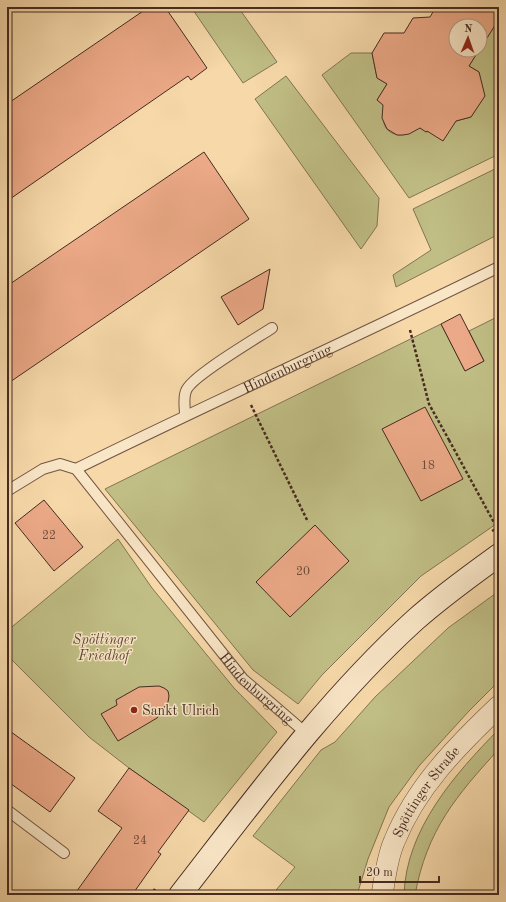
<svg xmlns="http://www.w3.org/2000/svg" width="506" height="902" font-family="'Old Standard TT',serif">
	<rect width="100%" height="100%" fill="#f6d8a9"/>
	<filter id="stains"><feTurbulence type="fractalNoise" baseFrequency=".005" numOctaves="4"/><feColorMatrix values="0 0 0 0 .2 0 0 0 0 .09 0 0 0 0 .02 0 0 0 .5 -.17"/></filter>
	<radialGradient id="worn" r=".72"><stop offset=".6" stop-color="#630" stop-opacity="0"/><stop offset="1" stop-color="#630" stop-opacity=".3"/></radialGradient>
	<path fill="#c0be85" stroke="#837453" d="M 191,7 L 238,7 L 277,62 L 243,83 Z
		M 499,19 L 499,154 L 409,198 L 322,75 L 351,53 L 372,53 L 377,78 L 387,84 L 377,100 L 385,106 C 384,110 382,115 383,119 C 385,138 407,139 418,127 L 427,132 L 456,121 L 471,117 L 484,96 L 479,72 L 469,66 Z
		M 286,76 L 379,198 L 377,226 L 361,249 L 255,99 Z
		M 499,167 L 499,234 L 396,287 L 393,275 L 431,250 L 413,209 Z
		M 499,316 L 499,522 L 421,576 L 322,675 L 298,704 L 253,670 L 105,489 L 441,324 L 465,371 L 484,361 L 469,331 Z
		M 118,539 L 152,588 L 234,688 L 277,732 L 204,822 L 129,768 L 89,737 L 7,655 L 7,631 Z
		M 499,591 L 499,681 L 469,711 L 419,766 L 389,807 L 368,859 L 357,895 L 272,895 L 295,867 L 253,836 L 321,750 L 335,742 L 375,697 L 448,628 Z
		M 499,729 L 499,749 C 456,796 427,830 415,895 L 404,895 C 406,829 455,774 499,729 Z"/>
	<path fill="#eca987" stroke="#462b21" d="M 149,7 L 165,7 L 207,68 L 191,80 L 188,76 L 7,201 L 7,104 Z
		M 436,7 L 489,7 L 499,14 L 499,19 L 480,49 L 480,26 L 456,26 L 456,50 L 479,50 L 469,66 L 479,72 L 485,96 L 471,117 L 456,121 L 443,141 L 427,131 L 426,132 L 420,128 L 409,134 L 403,135 L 397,135 L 387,129 L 382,118 L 383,105 L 377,100 L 387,84 L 377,78 L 372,53 L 384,33 L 404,33 L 413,18 L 430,17 Z
		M 204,152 L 249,219 L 7,384 L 7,286 Z
		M 270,269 L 263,309 L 238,325 L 221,297 Z
		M 460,314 L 484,361 L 465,371 L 441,324 Z
		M 425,407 L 463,479 L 421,501 L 382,429 Z
		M 44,500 L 83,547 L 54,571 L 15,523 Z
		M 315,525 L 349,561 L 290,617 L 256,582 Z
		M 159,686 L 164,688 L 168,691 L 169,696 L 168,702 L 157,718 L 118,741 L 101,714 L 117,705 L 116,700 L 139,687 Z
		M 7,729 L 75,778 L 50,812 L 7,781 Z
		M 129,768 L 189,810 L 158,852 L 161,854 L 132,895 L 74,895 L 122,828 L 98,811 Z"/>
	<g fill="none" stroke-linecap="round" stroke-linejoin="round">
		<defs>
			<g id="service">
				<path d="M 185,415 C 185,408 183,398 186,391 C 190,377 257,338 272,328"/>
				<path id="s1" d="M 76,469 C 216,400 359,336 499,267"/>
				<path id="s2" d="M 7,491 L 43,469 L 60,464 L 76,469 L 243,679 L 307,734"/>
				<path d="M 7,810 L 64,853"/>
			</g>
			<g id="minor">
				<path id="s3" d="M 382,895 C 385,878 387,858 394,842 C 416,787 457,746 499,706"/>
			</g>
			<path id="secondary" d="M 180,895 C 254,800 326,701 415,620 C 442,596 470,576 499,555"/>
		</defs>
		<use href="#service" stroke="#725643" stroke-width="12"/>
		<use href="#minor" stroke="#725643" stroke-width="22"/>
		<use href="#secondary" stroke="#462b21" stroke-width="24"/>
		<path stroke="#462b21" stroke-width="2.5" stroke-dasharray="3 2" stroke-linecap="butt" d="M 410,330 L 429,404 L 449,440 L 447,441
			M 251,405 L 308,522
			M 449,440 L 497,528
			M 492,531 L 499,527
			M 334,890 L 335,895
			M 151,895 L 155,889"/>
		<use href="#service" stroke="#f9e6c7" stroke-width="10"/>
		<use href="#minor" stroke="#f9e6c7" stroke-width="21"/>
		<use href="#secondary" stroke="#f9e6c7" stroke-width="22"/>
	</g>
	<circle fill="#8f2418" stroke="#f9e6c7" stroke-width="1.5" cx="134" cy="710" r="4"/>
	<g text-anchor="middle" stroke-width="3" stroke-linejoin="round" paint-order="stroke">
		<g font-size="12" fill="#704a3a">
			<text x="428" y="469">18</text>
			<text x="49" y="539">22</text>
			<text x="303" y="575">20</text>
			<text x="140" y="844">24</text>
		</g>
		<g font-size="14" fill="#462b21" stroke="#f9e6c7">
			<text dy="5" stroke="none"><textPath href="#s1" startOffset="234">Hindenburgring</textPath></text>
			<text dy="5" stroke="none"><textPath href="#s2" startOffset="361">Hindenburgring</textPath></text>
			<text dy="5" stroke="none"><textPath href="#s3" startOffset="114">Spöttinger Straße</textPath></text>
		</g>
		<g font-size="14" font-style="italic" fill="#5e4835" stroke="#f9e6c7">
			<text x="104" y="644">Spöttinger<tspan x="104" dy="16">Friedhof</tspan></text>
		</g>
		<g font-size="14" fill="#462b21" stroke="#f9e6c7" text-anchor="start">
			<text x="142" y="715">Sankt Ulrich</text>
		</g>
	</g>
	<rect width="506" height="902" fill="none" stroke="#f6d8a9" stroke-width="24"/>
	<rect x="8" y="8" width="490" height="886" fill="none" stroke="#462b21" stroke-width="2"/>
	<rect x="12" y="12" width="482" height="878" fill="none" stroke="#462b21"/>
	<g transform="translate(468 38) rotate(2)"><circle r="19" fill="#f9e6c7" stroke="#b19b85"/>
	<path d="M0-3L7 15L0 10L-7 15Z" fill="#8f2418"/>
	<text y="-6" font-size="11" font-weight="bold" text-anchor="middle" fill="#462b21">N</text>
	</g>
	<path d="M360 876v6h79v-6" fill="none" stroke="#462b21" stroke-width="2"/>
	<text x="366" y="876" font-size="12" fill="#462b21" stroke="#f9e6c7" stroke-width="3" paint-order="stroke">20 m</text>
	<rect width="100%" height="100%" filter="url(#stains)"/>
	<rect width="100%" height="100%" fill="url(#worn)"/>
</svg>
